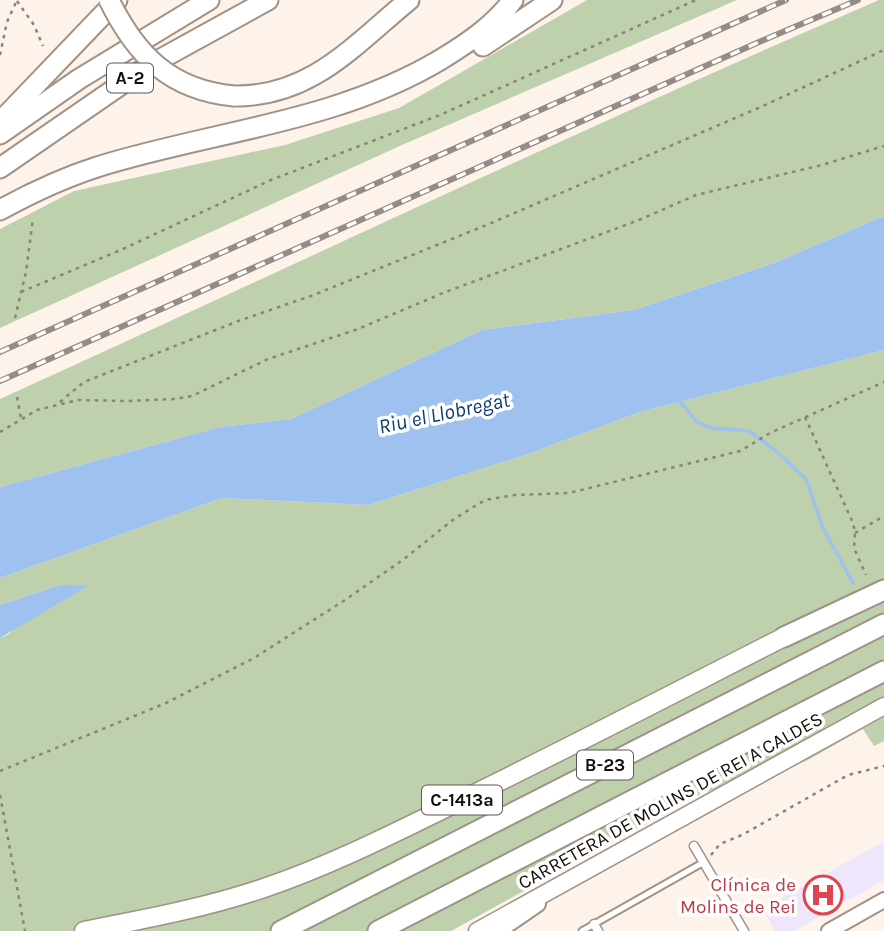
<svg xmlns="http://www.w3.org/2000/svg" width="884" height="931" font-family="Karla,sans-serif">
	<rect width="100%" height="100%" fill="#fdf3eb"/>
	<path fill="#f0e6fc" d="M 884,841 L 884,880 L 794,931 L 775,931 L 763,909 Z"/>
	<path fill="#bed0ac" d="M 587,0 L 737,0 L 402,145 L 0,328 L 0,229 L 74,191 L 285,145 L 399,108 Z
		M 879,0 L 884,0 L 884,216 L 774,263 L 634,310 L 482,330 L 291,419 L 220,427 L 0,487 L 0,399 C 293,266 584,127 879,0 Z
		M 884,350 L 884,741 L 874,746 L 863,729 L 806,761 L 700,794 L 451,931 L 0,931 L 0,638 L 9,634 L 60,585 L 0,605 L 0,578 L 222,498 L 368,505 L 528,454 L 640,412 Z"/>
	<path fill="#9ec1f0" d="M 884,216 L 884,350 L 640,412 L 528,454 L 368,505 L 222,498 L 0,578 L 0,487 L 220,427 L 291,419 L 482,330 L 634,310 L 774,263 Z
		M 60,585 L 88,586 L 0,638 L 0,605 Z"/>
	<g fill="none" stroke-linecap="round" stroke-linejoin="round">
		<path stroke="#9ec1f0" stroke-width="3.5" d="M 679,400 L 697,422 L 711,428 L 749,431 L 776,451 L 806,479 L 823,528 L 853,583"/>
		<defs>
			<path id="service" d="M 582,931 L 704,862"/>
			<path id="pedestrian" d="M 694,846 L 744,931
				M 594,924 L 598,931"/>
			<path id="tertiary" d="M 499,931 L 538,904
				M 829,931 L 884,900"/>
			<path id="secondary" d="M 477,931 L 884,706"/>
			<path id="primary" d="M 84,931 C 145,919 205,908 264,888 C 335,864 404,828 472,795 C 576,744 680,690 784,637"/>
			<path id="motorway" d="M 483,46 L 552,0
				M 234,96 C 311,97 354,45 409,0
				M 0,122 L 117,0
				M 0,134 L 79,79 L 209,0
				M 0,168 L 148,66 L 268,0
				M 0,210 C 31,193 63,178 97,167 C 212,131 334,123 440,60 C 468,43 493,26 513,0
				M 784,637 L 884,590
				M 281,931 L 884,624
				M 378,931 L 884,671"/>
		</defs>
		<use href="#service" stroke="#a19286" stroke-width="9"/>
		<use href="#pedestrian" stroke="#a19286" stroke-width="11"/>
		<use href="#tertiary" stroke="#a19286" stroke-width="18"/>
		<use href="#secondary" stroke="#a19286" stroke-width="19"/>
		<use href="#primary" stroke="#a19286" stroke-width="21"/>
		<use href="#motorway" stroke="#a19286" stroke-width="23"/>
		<path stroke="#8a837c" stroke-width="2.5" stroke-dasharray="3.5 5" stroke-linecap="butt" d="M 17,1 L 34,25 L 43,46
			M 0,55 L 7,22 L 17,0
			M 21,292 L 123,249 L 271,180 L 440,115 L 696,0
			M 15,318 L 26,272 L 33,218
			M 17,397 L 21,418
			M 60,402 L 84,382 L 241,320 L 311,296 L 489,224 L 763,106 L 884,50
			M 805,417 L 853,523 L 855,532 L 854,548 L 866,575
			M 0,432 L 37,410 L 78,400 L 126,401 L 175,399 L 192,396 L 268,359 L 358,329 L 443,293 L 639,220 L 696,195 L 822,165 L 884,146
			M 855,533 L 884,516
			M 0,771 L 166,703 L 254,658 L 345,600 L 404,559 L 454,519 L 485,500 L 515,495 L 569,493 L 740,451 L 770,433 L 884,382
			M 0,795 L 25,931
			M 711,855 L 720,844 L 742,835 L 848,775 L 884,766"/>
		<use href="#service" stroke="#fff" stroke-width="5"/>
		<use href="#pedestrian" stroke="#fff" stroke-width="8"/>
		<use href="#tertiary" stroke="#fff" stroke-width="14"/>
		<use href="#secondary" stroke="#fff" stroke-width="16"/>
		<use href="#primary" stroke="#fff" stroke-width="18"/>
		<use href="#motorway" stroke="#fff" stroke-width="19"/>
		<defs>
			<path id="rail" d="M 0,352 L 786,0
				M 0,381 L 759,42 L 858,0"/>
		</defs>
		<use href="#rail" stroke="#948c85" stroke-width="6"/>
		<use href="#rail" stroke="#fff" stroke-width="3.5" stroke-dasharray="10" stroke-linecap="butt"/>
		<defs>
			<path id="motorway-bridge" d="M 109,0 C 136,55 170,90 234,96"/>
		</defs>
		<use href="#motorway-bridge" stroke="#a19286" stroke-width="23" stroke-linecap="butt"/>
		<use href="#motorway-bridge" stroke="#fff" stroke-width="19"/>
	</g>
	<defs>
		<symbol id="hospital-ring" viewBox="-11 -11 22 22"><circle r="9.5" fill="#fff" stroke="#e0444e" stroke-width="1.5"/><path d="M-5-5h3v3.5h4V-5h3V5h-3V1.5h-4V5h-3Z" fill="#e0444e"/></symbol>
	</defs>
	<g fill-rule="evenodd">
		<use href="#hospital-ring" x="801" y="873" width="44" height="44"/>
	</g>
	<g text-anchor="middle" stroke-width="7" stroke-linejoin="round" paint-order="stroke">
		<g fill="#fff" stroke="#5a5754" stroke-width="2">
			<rect x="107" y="63.5" width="46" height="29" rx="5"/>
			<rect x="577" y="750.5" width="56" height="29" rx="5"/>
			<rect x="422" y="785.5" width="80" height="29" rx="5"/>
		</g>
		<g font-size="18" font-weight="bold" fill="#140f0a">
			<text x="130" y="84">A-2</text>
			<text x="605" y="771">B-23</text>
			<text x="462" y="806">C-1413a</text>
		</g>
		<g font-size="19" fill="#140f0a" stroke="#fff">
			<text transform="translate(670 800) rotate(-29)" y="7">CARRETERA DE MOLINS DE REI A CALDES</text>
		</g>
		<g font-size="19" fill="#be3a42" stroke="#fff" text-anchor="end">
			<text x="796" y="891">Clínica de<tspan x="796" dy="22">Molins de Rei</tspan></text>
		</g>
		<g font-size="21" font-style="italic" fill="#0e3b73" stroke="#fff">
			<text transform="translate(444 413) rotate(-12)" y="7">Riu el Llobregat</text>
		</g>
	</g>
</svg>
